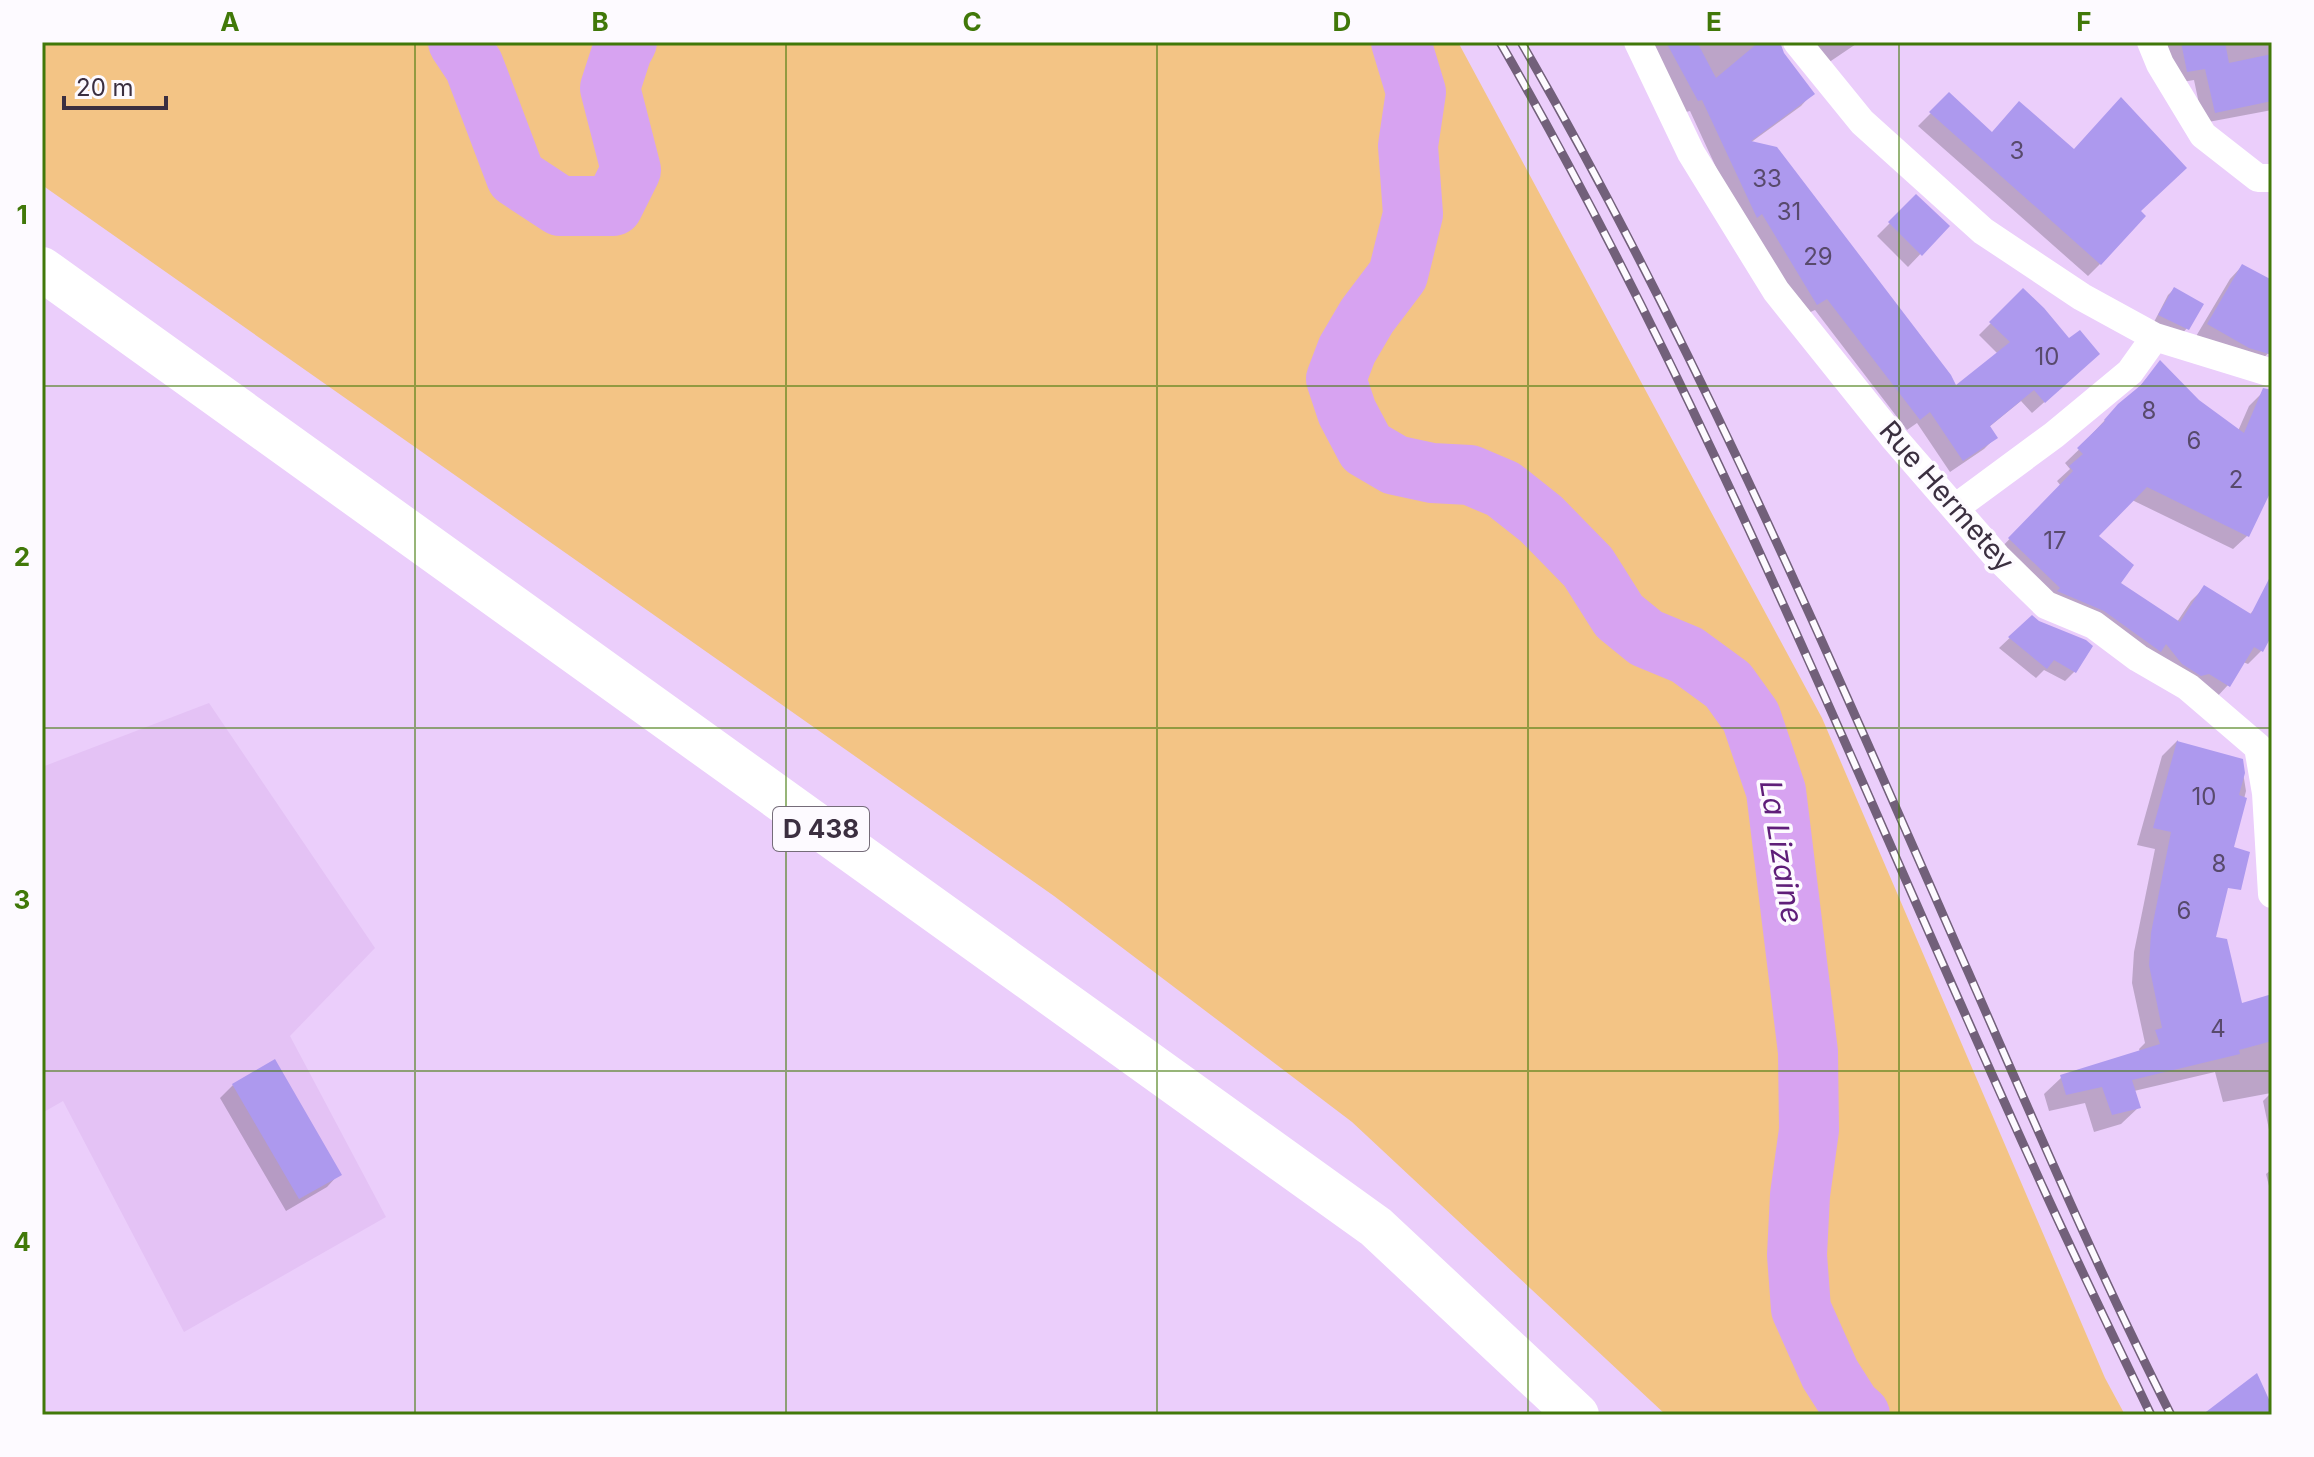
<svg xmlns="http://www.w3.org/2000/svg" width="2314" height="1457" font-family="Inter,sans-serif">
	<rect width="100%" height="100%" fill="#ebcefb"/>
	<path fill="#e4c2f5" d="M 209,703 L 375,948 L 290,1036 L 386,1217 L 184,1332 L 63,1101 L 42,1113 L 42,767 Z"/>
	<path fill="#f3c485" d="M 42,42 L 1458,42 L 1822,718 L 2105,1378 L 2125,1415 L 1666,1415 L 1352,1122 L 1054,896 L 42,185 Z"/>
	<path fill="#0003" d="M 1643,42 L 1779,42 L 1778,46 L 1812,94 L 1801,106 L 1750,143 L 1955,388 L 1998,354 L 1979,335 L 2023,291 L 2085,366 L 2032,413 L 2021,401 L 1989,427 L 1996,437 L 1984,449 L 1950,472 L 1917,423 L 1907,430 L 1815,310 L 1804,315 L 1744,228 L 1690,111 L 1686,112 Z
		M 1795,42 L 1859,42 L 1819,69 Z
		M 2167,42 L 2272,42 L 2272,110 L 2203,123 L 2194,80 L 2176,83 Z
		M 1949,95 L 1991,134 L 2139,212 L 2100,264 L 2088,276 L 1918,126 Z
		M 1916,197 L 1947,226 L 1908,267 L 1877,236 Z
		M 2242,266 L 2272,282 L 2272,349 L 2256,366 L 2195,338 L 2230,279 Z
		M 2174,289 L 2187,328 L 2182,334 L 2154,322 L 2168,295 Z
		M 2160,363 L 2198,401 L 2238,431 L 2249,406 L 2262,393 L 2272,397 L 2272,486 L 2247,536 L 2233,549 L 2132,500 L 2096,536 L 2118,583 L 2177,622 L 2191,601 L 2204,588 L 2249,615 L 2255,609 L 2272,618 L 2272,631 L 2261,651 L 2248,664 L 2243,662 L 2228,685 L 2215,699 L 2048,603 L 1996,553 L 2061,486 L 2057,481 L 2070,469 L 2065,463 L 2093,436 L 2091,435 L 2105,420 L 2133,394 Z
		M 2032,617 L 2075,671 L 2065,681 L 2044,670 L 2036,678 L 1999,648 Z
		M 2178,740 L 2178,744 L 2241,760 L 2246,791 L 2227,867 L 2214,938 L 2241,1006 L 2272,1007 L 2272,1144 L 2263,1101 L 2271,1093 L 2223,1102 L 2215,1072 L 2134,1091 L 2139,1107 L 2121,1124 L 2094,1132 L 2085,1103 L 2049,1111 L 2044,1094 L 2062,1077 L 2140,1052 L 2139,1049 L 2145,1043 L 2132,983 L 2134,952 L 2155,849 L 2137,845 L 2162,756 Z
		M 233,1085 L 339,1174 L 327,1187 L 286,1211 L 220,1098 Z
		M 2272,1169 L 2272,1198 L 2266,1174 Z"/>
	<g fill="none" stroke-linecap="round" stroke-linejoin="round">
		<path stroke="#d7a3f1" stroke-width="60" d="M 458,42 L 474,66 L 516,177 L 560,206 L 613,206 L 631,170 L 610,88 L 622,51 L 627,42
			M 1401,42 L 1416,92 L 1408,146 L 1413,214 L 1398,275 L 1367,316 L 1347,350 L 1336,379 L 1347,412 L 1366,448 L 1395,465 L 1432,473 L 1470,475 L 1503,489 L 1541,519 L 1588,567 L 1619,616 L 1646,638 L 1687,655 L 1728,685 L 1751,717 L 1776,791 L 1808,1052 L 1809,1130 L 1800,1195 L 1797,1255 L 1801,1309 L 1830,1374 L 1851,1407 L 1860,1415"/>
	</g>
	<path fill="#ad99ee" d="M 1666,42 L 1697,42 L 1716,78 L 1759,42 L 1780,42 L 1784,53 L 1815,94 L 1751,141 L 1777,147 L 1951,375 L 1956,385 L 2010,342 L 1989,322 L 2023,288 L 2044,308 L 2069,338 L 2080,330 L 2100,354 L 2045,403 L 2034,390 L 1990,426 L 1998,438 L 1963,461 L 1930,412 L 1920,420 L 1827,299 L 1817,305 L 1762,214 L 1757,218 L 1702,100 L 1698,101 Z
		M 2181,42 L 2225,42 L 2229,63 L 2272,54 L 2272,101 L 2215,113 L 2205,69 L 2187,72 Z
		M 1949,92 L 1992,132 L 2019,101 L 2074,149 L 2121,97 L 2187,168 L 2141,211 L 2146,216 L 2101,265 L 1929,112 Z
		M 1916,194 L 1950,226 L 1922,256 L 1888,222 Z
		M 2242,264 L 2272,280 L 2272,355 L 2249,348 L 2207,324 Z
		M 2174,287 L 2204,304 L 2189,330 L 2158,315 Z
		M 2160,360 L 2199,400 L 2244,433 L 2263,388 L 2272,390 L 2272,489 L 2249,537 L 2147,487 L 2099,536 L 2134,565 L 2121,583 L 2180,622 L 2204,585 L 2251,614 L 2272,573 L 2272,635 L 2263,652 L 2254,647 L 2230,687 L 2209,674 L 2201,676 L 2182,664 L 2166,644 L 2161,652 L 2104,611 L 2057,591 L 2060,588 L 2008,538 L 2073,471 L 2069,466 L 2083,454 L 2077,448 L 2105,421 L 2104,420 L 2118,404 L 2141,385 Z
		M 2032,615 L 2039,621 L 2086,640 L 2093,646 L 2076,673 L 2054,660 L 2047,669 L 2008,637 Z
		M 2177,741 L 2243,759 L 2245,773 L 2239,795 L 2247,798 L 2234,847 L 2250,852 L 2241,890 L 2228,888 L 2216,937 L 2227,939 L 2242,1003 L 2272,994 L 2272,1041 L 2239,1050 L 2240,1054 L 2132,1080 L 2141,1108 L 2112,1115 L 2102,1087 L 2066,1095 L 2060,1075 L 2160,1044 L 2155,1030 L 2162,1028 L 2149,965 L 2151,933 L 2171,832 L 2153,828 Z
		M 275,1059 L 342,1175 L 299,1199 L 232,1084 Z
		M 2257,1373 L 2272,1406 L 2272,1415 L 2202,1415 Z"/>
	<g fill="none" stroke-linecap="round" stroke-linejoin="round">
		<path stroke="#fff" stroke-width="28" d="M 1638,42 L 1691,153 L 1776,291 L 1893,437 L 1997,557 L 2046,605 L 2094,625 L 2138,658 L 2188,687 L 2258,747 L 2266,793 L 2272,894
			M 1797,42 L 1862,122 L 1983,231 L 2082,297 L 2155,337 L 2272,373
			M 2151,42 L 2160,64 L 2203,135 L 2258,178 L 2272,178
			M 1955,508 L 2054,435 L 2130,372 L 2155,337"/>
		<path stroke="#fff" stroke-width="44" d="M 42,269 L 1376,1227 L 1577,1415"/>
		<defs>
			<path id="rail" d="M 1500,42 C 1713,411 1869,808 2046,1194 C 2080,1268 2116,1342 2151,1415
				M 1521,42 C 1697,346 1835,670 1977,992 C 2039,1133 2101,1277 2171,1415"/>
		</defs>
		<use href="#rail" stroke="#72607a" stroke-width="9"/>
		<use href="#rail" stroke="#fdfaff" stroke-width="6" stroke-dasharray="18" stroke-linecap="butt"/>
	</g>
	<path fill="none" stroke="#417809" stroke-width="2" stroke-opacity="0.55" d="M 415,42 L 415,1415M 786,42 L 786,1415M 1157,42 L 1157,1415M 1528,42 L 1528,1415M 1899,42 L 1899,1415M 42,386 L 2272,386M 42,728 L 2272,728M 42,1071 L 2272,1071"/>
	<g text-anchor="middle" stroke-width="7" stroke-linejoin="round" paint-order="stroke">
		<g font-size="24" fill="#584a6c">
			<text x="2017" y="159">3</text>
			<text x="1767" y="187">33</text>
			<text x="1789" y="220">31</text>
			<text x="1818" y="265">29</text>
			<text x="2047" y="365">10</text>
			<text x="2149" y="419">8</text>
			<text x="2194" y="449">6</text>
			<text x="2236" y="488">2</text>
			<text x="2055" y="549">17</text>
			<text x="2204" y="805">10</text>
			<text x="2219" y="872">8</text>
			<text x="2184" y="919">6</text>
			<text x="2218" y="1037">4</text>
		</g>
		<rect fill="#fdfaff" stroke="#756c79" stroke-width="2" x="773" y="807" width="96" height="44" rx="6"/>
		<g font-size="26" font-weight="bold" fill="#3b2f40">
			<text x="821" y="838">D 438</text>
		</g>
		<g font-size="28" fill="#3b2f40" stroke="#fdfaff">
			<text transform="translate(1947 496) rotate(49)" y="10">Rue Hermetey</text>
		</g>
		<g font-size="30" font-style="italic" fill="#5f1e79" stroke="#fdfaff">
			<text transform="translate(1781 852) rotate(81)" y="10">La Lizaine</text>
		</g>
	</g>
	<rect width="2314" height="1457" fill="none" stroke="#fdfaff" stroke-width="88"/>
	<path d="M64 96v12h102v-12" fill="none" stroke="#3b2f40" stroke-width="4"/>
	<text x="76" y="96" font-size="24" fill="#3b2f40" stroke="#fdfaff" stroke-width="6" paint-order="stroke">20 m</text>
	<rect x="44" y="44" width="2226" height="1369" fill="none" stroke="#417809" stroke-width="3"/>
	<g font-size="26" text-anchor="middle" font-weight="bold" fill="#417809">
		<text x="230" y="31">A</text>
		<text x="600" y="31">B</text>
		<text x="972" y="31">C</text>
		<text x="1342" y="31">D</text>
		<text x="1714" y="31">E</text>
		<text x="2084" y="31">F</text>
		<text x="22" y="224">1</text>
		<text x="22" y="566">2</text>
		<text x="22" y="909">3</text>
		<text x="22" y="1251">4</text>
	</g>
</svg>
